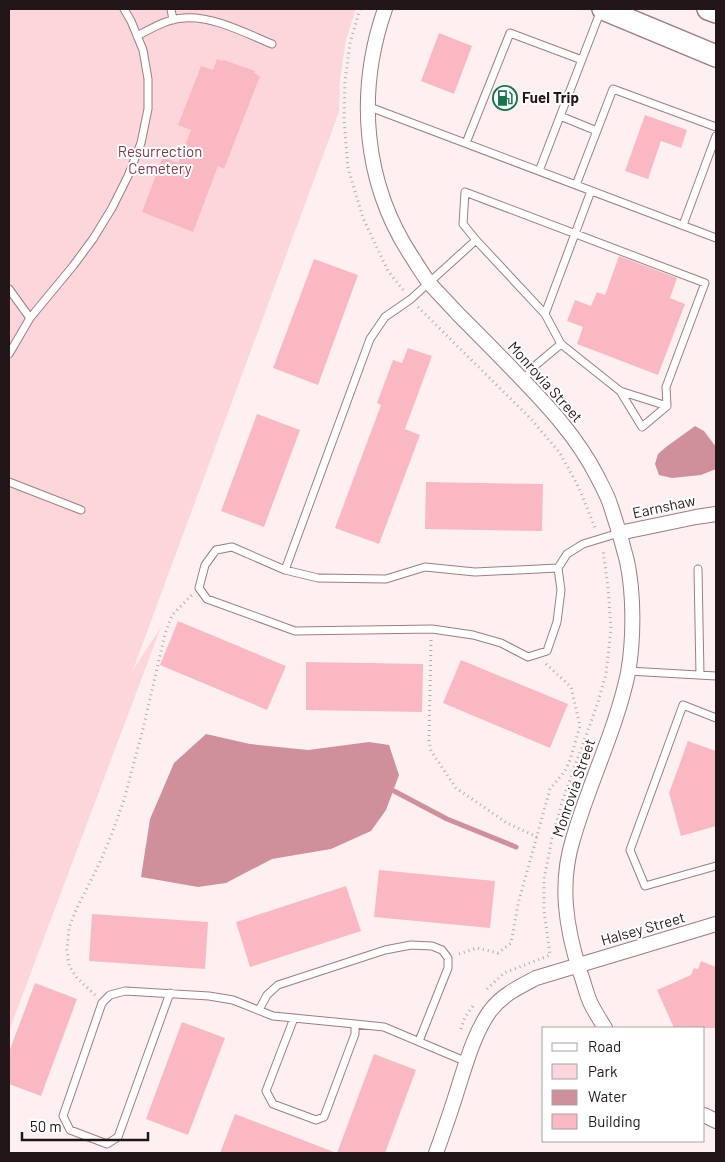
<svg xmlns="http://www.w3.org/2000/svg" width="725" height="1162" font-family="Barlow,sans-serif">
	<rect width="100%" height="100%" fill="#fef0f1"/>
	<path fill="#fdd6dc" d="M 9,9 L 356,9 L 346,40 L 340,80 L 339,112 L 133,670 L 161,627 L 9,1031 Z"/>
	<path fill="#d0909b" d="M 695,426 L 704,431 L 716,447 L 716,469 L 701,475 L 672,478 L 659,475 L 655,464 L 658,454 L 666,447 Z
		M 206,734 L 250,744 L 308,750 L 369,742 L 389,745 L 399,775 L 386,810 L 371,831 L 331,849 L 272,859 L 226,883 L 198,887 L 141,877 L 150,819 L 174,763 Z"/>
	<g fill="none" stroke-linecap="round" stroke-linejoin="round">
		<path stroke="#d0909b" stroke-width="5" d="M 394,791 L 447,819 L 516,847"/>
	</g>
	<path fill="#fab8c2" d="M 439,33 L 472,46 L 454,94 L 421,81 Z
		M 217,59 L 223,61 L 224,60 L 255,71 L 254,73 L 260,76 L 224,169 L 218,166 L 193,232 L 142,212 L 163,157 L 178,163 L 191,130 L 178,125 L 201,66 L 213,70 Z
		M 645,115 L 687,130 L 681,148 L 661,141 L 648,179 L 625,171 Z
		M 619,256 L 677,278 L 670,298 L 685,304 L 658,375 L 577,344 L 583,327 L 567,321 L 575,300 L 591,306 L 597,292 L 605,295 Z
		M 314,259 L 358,275 L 318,385 L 273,368 Z
		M 408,348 L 432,356 L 405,429 L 420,435 L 379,544 L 335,528 L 381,405 L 377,403 L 393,360 L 402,363 Z
		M 257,414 L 300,430 L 264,527 L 221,511 Z
		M 426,482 L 543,484 L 542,531 L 425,529 Z
		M 178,621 L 286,666 L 267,710 L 160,665 Z
		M 461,660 L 568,704 L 550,748 L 443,703 Z
		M 306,662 L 423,664 L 422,712 L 306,710 Z
		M 688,741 L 716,751 L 716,826 L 681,836 L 669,793 Z
		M 379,870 L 495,881 L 490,928 L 374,917 Z
		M 346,886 L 361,931 L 250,967 L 236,922 Z
		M 92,914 L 208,922 L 205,969 L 89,961 Z
		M 701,961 L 716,967 L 716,1028 L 674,1028 L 657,990 L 691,975 L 694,968 L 698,969 Z
		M 35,983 L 77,999 L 41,1096 L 9,1084 L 9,1052 Z
		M 182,1022 L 225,1038 L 188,1135 L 146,1119 Z
		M 374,1054 L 416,1070 L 385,1153 L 337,1153 Z
		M 235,1114 L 334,1152 L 334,1153 L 220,1153 Z"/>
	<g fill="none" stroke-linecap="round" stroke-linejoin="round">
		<defs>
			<path id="lane" d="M 171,9 L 173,20
				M 137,36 C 152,28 167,19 184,18 C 214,16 245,33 272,44
				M 367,106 L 716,238
				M 560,116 L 597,131
				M 466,143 L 510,33 L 582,60
				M 539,171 L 601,10
				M 576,185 L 613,89 L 716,127
				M 683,225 L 716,136
				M 476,240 L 463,224 L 465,192 L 705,283 L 666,387 L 667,406
				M 9,289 L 30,318
				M 545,314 L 591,191
				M 9,354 L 30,318 L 73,266 L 93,239 L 112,208 L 128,176 L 141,143 L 148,109 L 148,79 L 143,50 L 131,21 L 124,9
				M 523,380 L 537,364 L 561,344 L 620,391 L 642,427 L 667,406 L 620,391
				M 9,482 L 81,510
				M 558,568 L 475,572 L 425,567 L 386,579 L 318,578 L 285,570 L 232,547 L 216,550 L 205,565 L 199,588 L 207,599 L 295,631 L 432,629 L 473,635 L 501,643 L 528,657 L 547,651 L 557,622 L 561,590 L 558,568 L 567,554 L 583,544 L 619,533
				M 698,569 L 700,675
				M 285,570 L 370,339 L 385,317 L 411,299 L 476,240 L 545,314 L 561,344
				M 628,671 L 716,676
				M 716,718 L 683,705 L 630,850 L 645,886 L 716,866
				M 170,993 L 118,1137 L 107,1144 L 70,1130 L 63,1116 L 102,1003 L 110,995 L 125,991 L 209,996 L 233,1000 L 273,1016 L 355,1024
				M 259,1010 L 267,995 L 278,985 L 385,950 L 411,945 L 432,946 L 442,950 L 448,958 L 448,968 L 419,1041
				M 294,1018 L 266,1091 L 273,1104 L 316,1120 L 324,1117 L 355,1034 L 355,1024 L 384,1027 L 467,1062"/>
			<path id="street" d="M 385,9 C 356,92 363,183 412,257 C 418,266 424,277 431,285 C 440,295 449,304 458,314 C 478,334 498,354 517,374 C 548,406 577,437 597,476 C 601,484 606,493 609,501 C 616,521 622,541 627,561 C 634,594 634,639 628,673 C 616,730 589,783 573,839 C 559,884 566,928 580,972 C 584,982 586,994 591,1004 C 595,1012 600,1020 605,1028
				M 619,533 L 696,517 L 716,514
				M 704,1115 L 716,1121
				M 436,1153 C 444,1131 452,1108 459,1085 C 467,1060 475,1032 490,1011 C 502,995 519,987 536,978 L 716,924"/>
			<path id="primary" d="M 603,9 L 716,56
				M 708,9 L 716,12"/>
		</defs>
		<use href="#lane" stroke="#9e7d82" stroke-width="9"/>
		<use href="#street" stroke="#9e7d82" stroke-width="16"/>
		<use href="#primary" stroke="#9e7d82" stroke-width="24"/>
		<path stroke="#b6a9aa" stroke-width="3" stroke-dasharray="1 4" stroke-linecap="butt" d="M 360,9 L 350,43 L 345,81 L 344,120 L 348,168 L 363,218 L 388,271 L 404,291
			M 418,307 L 530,418 L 560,453 L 578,486 L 596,530
			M 431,640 L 429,740 L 431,751 L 456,788 L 507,823 L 537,837
			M 9,854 L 11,853
			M 459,954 L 477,948 L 498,953 L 511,943 L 518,904 L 550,789 L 565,771 L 570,760 L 580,726 L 571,687 L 544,662
			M 487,989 L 504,973 L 550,955 L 544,910 L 544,879 L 552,838 L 563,799 L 597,705 L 606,674 L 611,629 L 608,587 L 603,550
			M 95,995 L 77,978 L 69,966 L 67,950 L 69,928 L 76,910 L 101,860 L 114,828 L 124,800 L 144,725 L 165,634 L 172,615 L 192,595
			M 461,1029 L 465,1017 L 473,1006"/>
		<use href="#lane" stroke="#fff" stroke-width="7"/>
		<use href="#street" stroke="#fff" stroke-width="14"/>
		<use href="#primary" stroke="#fff" stroke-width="21"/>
	</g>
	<defs>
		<symbol id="fuel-ring" viewBox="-11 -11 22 22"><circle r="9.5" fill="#fff" stroke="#16754b" stroke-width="1.5"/><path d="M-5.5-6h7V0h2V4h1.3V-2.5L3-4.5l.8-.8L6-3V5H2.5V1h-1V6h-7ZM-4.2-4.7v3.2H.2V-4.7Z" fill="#16754b"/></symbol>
	</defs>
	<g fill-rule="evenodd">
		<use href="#fuel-ring" x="491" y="84" width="28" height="28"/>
	</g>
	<g text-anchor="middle" stroke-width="4" stroke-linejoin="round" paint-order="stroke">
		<g font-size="15" font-weight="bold" fill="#221618" stroke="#fff" text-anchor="start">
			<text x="522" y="103">Fuel Trip</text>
		</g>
		<g font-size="15" fill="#863849" stroke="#fff">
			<text x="160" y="157">Resurrection<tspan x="160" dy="17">Cemetery</tspan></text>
		</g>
		<g font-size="15" fill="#221618" stroke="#fff">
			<text transform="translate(545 382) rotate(48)" y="5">Monrovia Street</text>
			<text transform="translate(664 507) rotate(-12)" y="5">Earnshaw</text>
			<text transform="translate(574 788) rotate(-71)" y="5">Monrovia Street</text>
			<text transform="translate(643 929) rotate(-16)" y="5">Halsey Street</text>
		</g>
	</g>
	<rect width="725" height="1162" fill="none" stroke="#221618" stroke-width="20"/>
	<rect x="542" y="1027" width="162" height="115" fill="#ffffff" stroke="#a7a2a3"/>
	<rect x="552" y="1043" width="25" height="8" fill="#ffffff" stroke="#a7a2a3"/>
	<text x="588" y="1052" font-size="15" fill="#221618">Road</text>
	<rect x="552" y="1064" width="25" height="15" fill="#fdd6dc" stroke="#a7a2a3"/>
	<text x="588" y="1077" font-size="15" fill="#221618">Park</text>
	<rect x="552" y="1090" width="25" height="15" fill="#d0909b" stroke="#a7a2a3"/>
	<text x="588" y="1102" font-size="15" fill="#221618">Water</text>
	<rect x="552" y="1114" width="25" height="15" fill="#fab8c2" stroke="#a7a2a3"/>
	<text x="588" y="1127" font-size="15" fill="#221618">Building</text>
	<path d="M22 1132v8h126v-8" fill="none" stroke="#221618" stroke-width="2.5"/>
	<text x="30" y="1132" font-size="15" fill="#221618" stroke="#ffffff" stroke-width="4" paint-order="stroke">50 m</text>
</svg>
